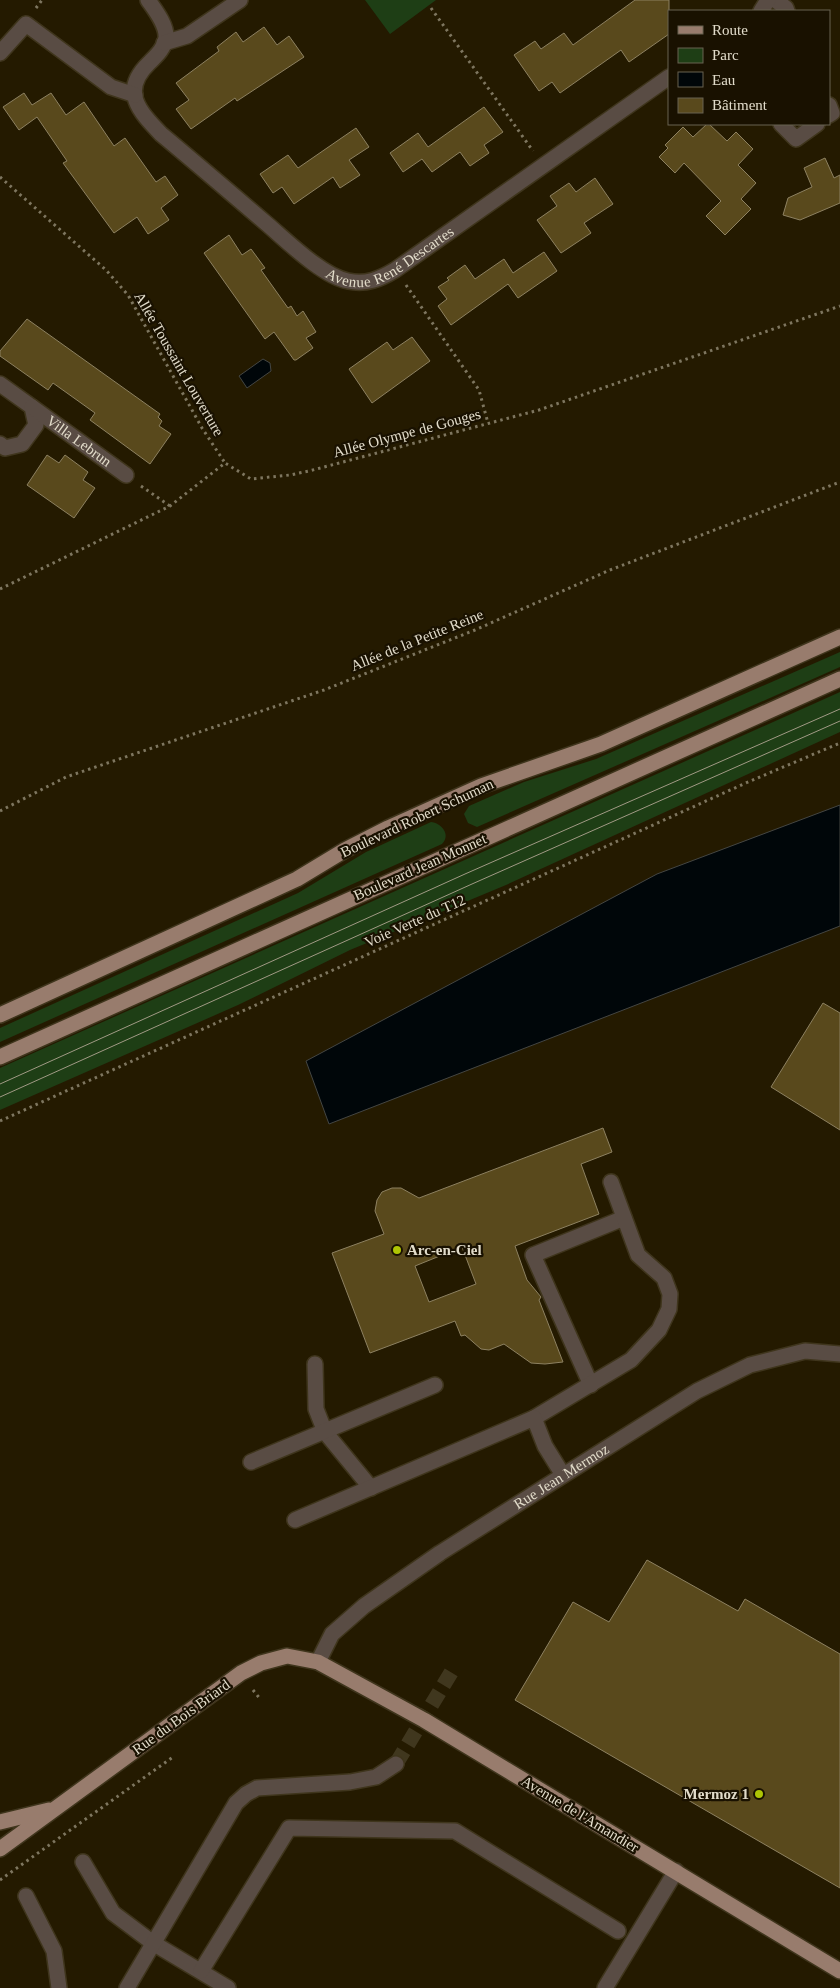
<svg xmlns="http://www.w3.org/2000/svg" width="840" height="1988" font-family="Georgia,serif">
	<rect width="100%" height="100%" fill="#241a00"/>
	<path fill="#1e3e15" d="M 365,0 L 436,0 L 390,34 Z
		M 840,652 L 840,667 L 477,827 L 468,823 L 464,814 L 469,806 L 524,782 L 596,759 Z
		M 840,692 L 840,732 L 506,885 L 350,950 L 238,1005 L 0,1110 L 0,1068 Z
		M 431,822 C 442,823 451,835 442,844 L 0,1042 L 0,1028 L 298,893 L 366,852 Z"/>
	<path fill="#000609" stroke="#444643" d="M 263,359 L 270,363 L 271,371 L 247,388 L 239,376 Z
		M 840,805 L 840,926 L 329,1124 L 306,1061 L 657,874 Z"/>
	<path fill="#59491c" stroke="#8d8161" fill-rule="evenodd" d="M 635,0 L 669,0 L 669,34 L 629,62 L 621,50 L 560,93 L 552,82 L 539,91 L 514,55 L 535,41 L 541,49 L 564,33 L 573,45 Z
		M 264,27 L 277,45 L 289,36 L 304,57 L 237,101 L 235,98 L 191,129 L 176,109 L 189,100 L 176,83 L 219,51 L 217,47 L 236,32 L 243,42 Z
		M 24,93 L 32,105 L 51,93 L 66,115 L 84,102 L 114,146 L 125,138 L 156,182 L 165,176 L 178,195 L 161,208 L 169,220 L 148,234 L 137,217 L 114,233 L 63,163 L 67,161 L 37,117 L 19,130 L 3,107 Z
		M 484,107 L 503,132 L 484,145 L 489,153 L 470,166 L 460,152 L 432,172 L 422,159 L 403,172 L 390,153 L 418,133 L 428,147 Z
		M 707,124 L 709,124 L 727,141 L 736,132 L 753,149 L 738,165 L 756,183 L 741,199 L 751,209 L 725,235 L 706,216 L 721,201 L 684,163 L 675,173 L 659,157 L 668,148 L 665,145 L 683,127 L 693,137 Z
		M 356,128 L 369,147 L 349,160 L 360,175 L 340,188 L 333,177 L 294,204 L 282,187 L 273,193 L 260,174 L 288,155 L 298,168 Z
		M 825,158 L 834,178 L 840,175 L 840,203 L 800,220 L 783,215 L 788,198 L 812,187 L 804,168 Z
		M 595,178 L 613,204 L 584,223 L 591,233 L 561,253 L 537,220 L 557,206 L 550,196 L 569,183 L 576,192 Z
		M 229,235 L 242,255 L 251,249 L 265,268 L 261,270 L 288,308 L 291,306 L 297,316 L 303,311 L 316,332 L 306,338 L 313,348 L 296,360 L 294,360 L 274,332 L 265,339 L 204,253 Z
		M 544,252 L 557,271 L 518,298 L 508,284 L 451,325 L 438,306 L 447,299 L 438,287 L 449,280 L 447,278 L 465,265 L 475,279 L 504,259 L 513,273 Z
		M 27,319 L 160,414 L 158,417 L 162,421 L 159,426 L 171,434 L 150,464 L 90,420 L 95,413 L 53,383 L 48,390 L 0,356 L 0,351 Z
		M 412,337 L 430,361 L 372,403 L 349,369 L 387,342 L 393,350 Z
		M 47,455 L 59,463 L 65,455 L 88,472 L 83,480 L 95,488 L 74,518 L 27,485 Z
		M 823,1003 L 840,1013 L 840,1130 L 771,1087 Z
		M 603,1128 L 612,1152 L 581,1164 L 599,1214 L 515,1246 L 527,1280 L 541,1297 L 539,1300 L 563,1362 L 545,1364 L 531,1363 L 504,1344 L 489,1350 L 481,1349 L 465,1335 L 461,1336 L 455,1321 L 370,1353 L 332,1253 L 384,1234 L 375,1211 L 377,1200 L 382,1192 L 392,1188 L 401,1188 L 419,1198 ZM 462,1247 L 476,1284 L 429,1302 L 415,1266 Z
		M 647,1560 L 738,1611 L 745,1599 L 840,1654 L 840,1888 L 515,1700 L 573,1602 L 609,1622 Z"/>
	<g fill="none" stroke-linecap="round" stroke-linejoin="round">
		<path stroke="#40371e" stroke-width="15" stroke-dasharray="15 8" stroke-linecap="butt" d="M 396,1764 L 455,1666"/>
		<defs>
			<g id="minor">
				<path id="s1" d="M 148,0 C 155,10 167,25 166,38 C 164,49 156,56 149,63 C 120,91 139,111 161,134 C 197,164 232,194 267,224 C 287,241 322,276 348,281 C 366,285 380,279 395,270 L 669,77"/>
				<path d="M 775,0 L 786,8 L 787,11"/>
				<path d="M 761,11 L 768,0"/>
				<path d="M 164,43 L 187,36 L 240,0"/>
				<path d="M 0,53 L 26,24 L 111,87 L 135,95"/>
				<path d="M 829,105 L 832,113 L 829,115"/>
				<path d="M 781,124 L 796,139 L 817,124"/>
				<path d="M 0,384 L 32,407 L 36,425 L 22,444 L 5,448 L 0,444"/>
				<path id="s2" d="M 32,407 L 126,475"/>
				<path d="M 315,1364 L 316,1409 L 325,1432 L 371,1488"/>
				<path d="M 591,1385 L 533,1255 L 624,1218"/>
				<path d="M 534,1418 L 631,1360 L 659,1330 L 669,1309 L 670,1294 L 664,1278 L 638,1255 L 611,1182"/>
				<path d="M 251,1462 L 435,1385"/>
				<path d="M 295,1520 L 534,1418 L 545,1446 L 563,1475"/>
				<path id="s3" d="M 318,1662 L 332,1634 L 364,1606 L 440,1553 L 697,1391 L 750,1365 L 805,1351 L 840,1354"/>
				<path d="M 83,1862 L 113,1913 L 153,1943 L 228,1988"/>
				<path d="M 26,1896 L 54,1951 L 59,1988"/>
				<path d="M 201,1971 L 289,1828 L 455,1831 L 618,1931"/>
				<path d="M 127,1988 L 236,1803 L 246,1794 L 257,1788 L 350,1782 L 376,1777 L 396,1764"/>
				<path d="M 605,1988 L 676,1871"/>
			</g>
			<path id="major" d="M 0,1015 L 297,879 L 345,850 L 388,828 L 481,786 L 601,744 L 840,637
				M 0,1057 L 840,679
				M 0,1822 L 49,1810
				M 0,1849 L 241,1673 L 261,1663 L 287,1656 L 318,1662 L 424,1720 L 840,1971"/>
		</defs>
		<use href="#minor" stroke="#3f351c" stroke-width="18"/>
		<use href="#major" stroke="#3f351c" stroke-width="18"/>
		<path stroke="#7e765f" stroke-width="3" stroke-dasharray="2.5 4" stroke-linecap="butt" d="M 36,8 L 42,0
			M 431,8 L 533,151
			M 0,177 L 106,270 L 128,295 L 202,428 L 225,463
			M 406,285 L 479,390 L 488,423
			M 141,486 L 170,506
			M 0,589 L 170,506 L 225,463 L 251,479 L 290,475 L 309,471 L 539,410 L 840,306
			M 0,811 L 66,777 L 324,690 L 475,630 L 610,570 L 840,482
			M 0,1121 L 748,782 L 840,743
			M 253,1690 L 261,1700
			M 0,1880 L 173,1757"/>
		<use href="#minor" stroke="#594c44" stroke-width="15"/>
		<use href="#major" stroke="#987c6d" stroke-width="15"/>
		<path stroke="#a19a85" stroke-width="1" d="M 0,1084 L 465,874 L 840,709
			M 0,1097 L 472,884 L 840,721"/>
	</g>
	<g fill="#afc504" stroke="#191100" stroke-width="2">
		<circle cx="397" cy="1250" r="5"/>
		<circle cx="759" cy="1794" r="5"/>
	</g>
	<g text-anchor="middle" stroke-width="4.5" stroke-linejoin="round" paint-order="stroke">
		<g font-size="15" fill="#e2dcca" stroke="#191100">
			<text dy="5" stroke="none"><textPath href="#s1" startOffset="445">Avenue René Descartes</textPath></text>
			<text transform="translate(179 364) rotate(60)" y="5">Allée Toussaint Louverture</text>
			<text transform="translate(407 433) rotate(-15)" y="5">Allée Olympe de Gouges</text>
			<text dy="5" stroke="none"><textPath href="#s2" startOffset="58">Villa Lebrun</textPath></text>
			<text transform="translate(417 640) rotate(-22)" y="5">Allée de la Petite Reine</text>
			<text transform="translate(417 818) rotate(-25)" y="5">Boulevard Robert Schuman</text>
			<text transform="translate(420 867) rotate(-24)" y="5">Boulevard Jean Monnet</text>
			<text transform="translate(415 921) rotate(-24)" y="5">Voie Verte du T12</text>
			<text dy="5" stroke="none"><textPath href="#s3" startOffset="310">Rue Jean Mermoz</textPath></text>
			<text transform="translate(181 1717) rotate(-36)" y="5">Rue du Bois Briard</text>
			<text transform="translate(580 1814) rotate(31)" y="5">Avenue de l'Amandier</text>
		</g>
		<g font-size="15" font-weight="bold" fill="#e2dcca" stroke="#191100" text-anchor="start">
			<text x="407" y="1255">Arc-en-Ciel</text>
			<text x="749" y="1799" text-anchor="end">Mermoz 1</text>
		</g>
	</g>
	<rect x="668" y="10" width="162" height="115" fill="#191100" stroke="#696251"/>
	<rect x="678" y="26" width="25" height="8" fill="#987c6d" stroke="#696251"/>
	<text x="712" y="35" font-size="15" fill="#e2dcca">Route</text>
	<rect x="678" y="48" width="25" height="15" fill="#1e3e15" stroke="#696251"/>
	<text x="712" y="60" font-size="15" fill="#e2dcca">Parc</text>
	<rect x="678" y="72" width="25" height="15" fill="#000609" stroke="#696251"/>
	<text x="712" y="85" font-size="15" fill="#e2dcca">Eau</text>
	<rect x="678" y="98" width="25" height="15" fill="#59491c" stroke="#696251"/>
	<text x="712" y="110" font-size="15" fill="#e2dcca">Bâtiment</text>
</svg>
